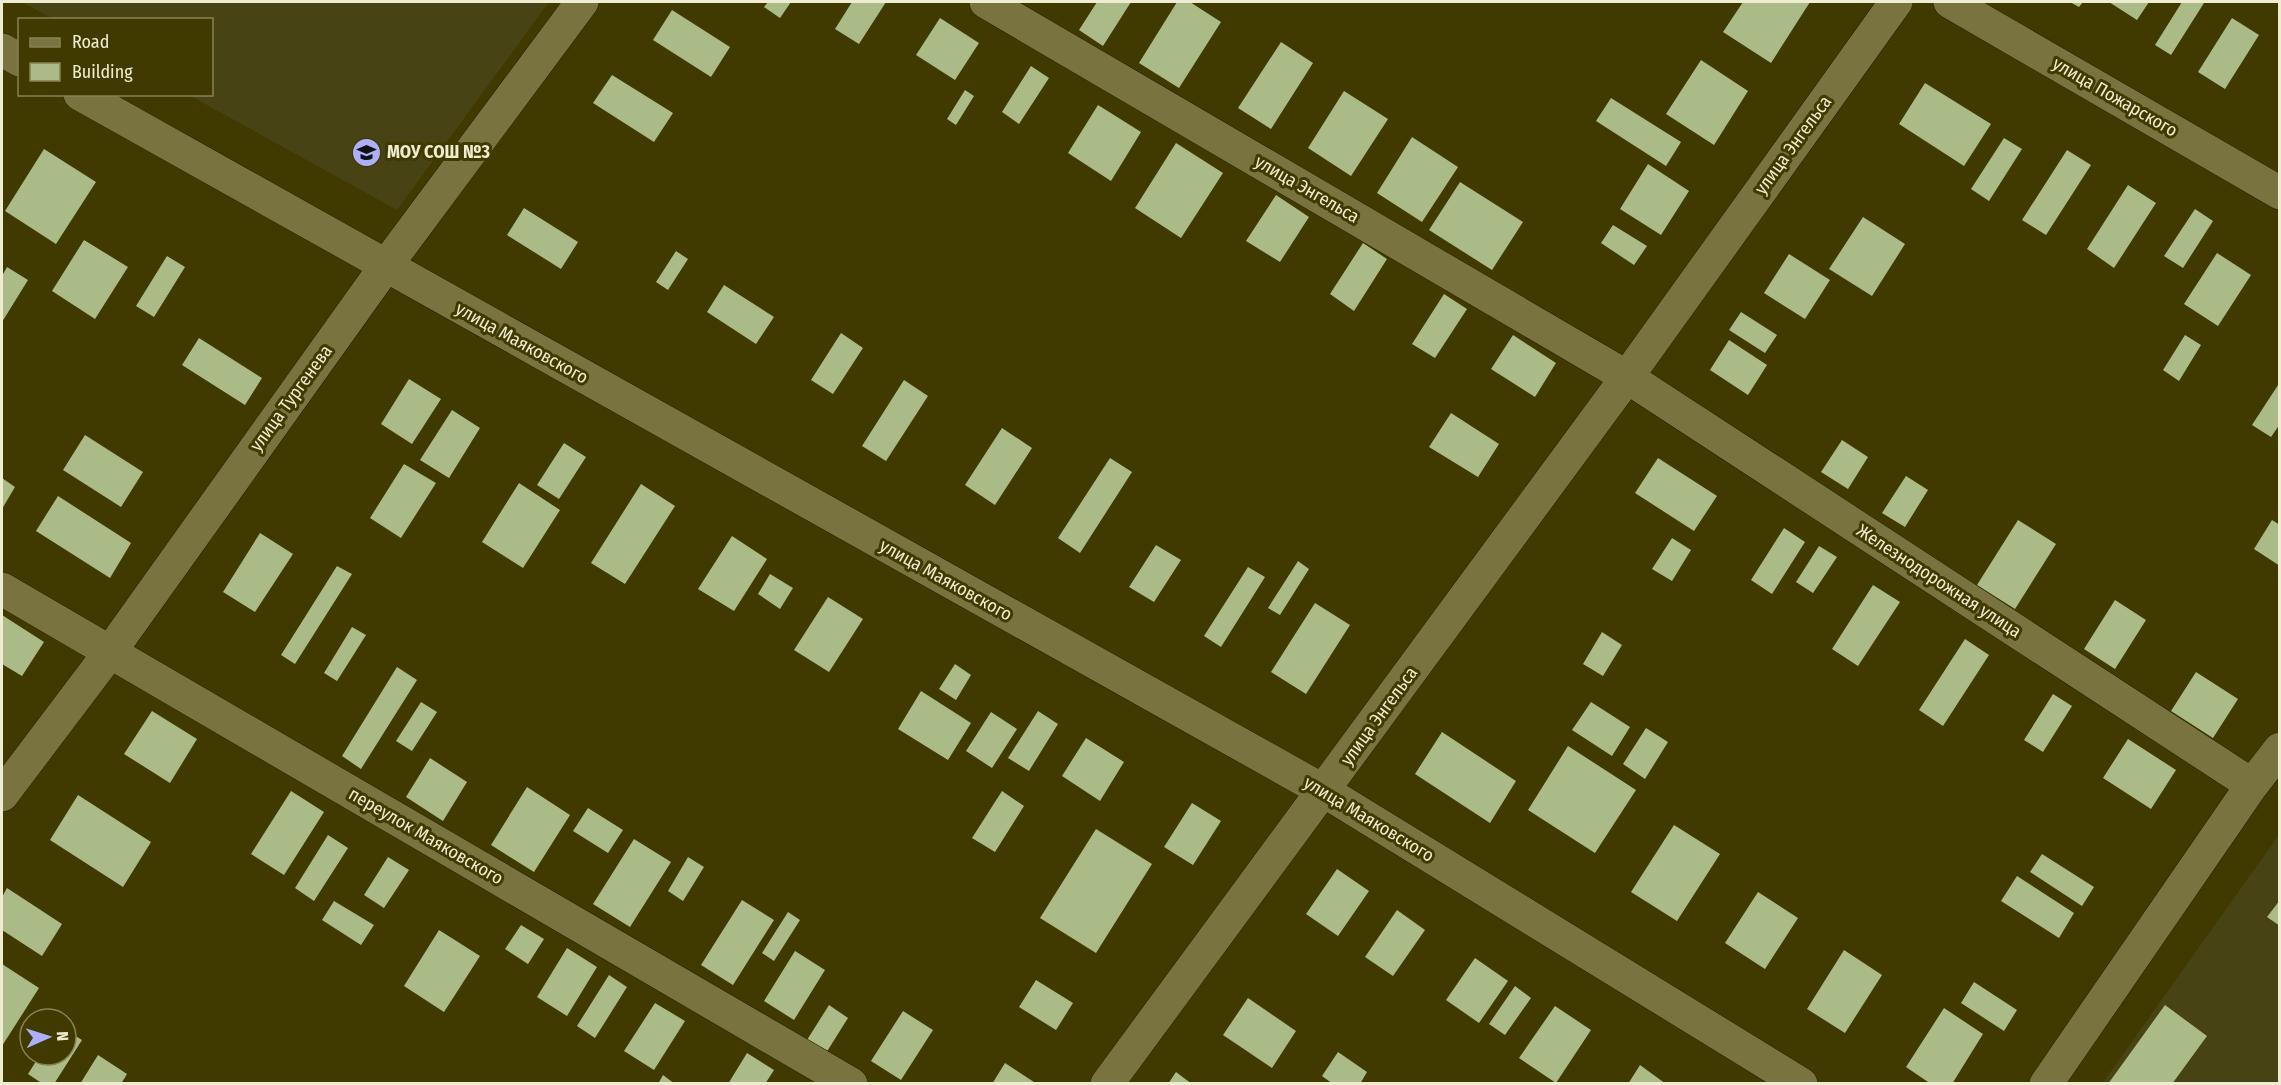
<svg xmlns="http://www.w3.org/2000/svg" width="2281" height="1085" font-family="'Fira Sans Condensed',sans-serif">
	<rect width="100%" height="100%" fill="#403a00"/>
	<path fill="#484314" d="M 21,2 L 549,2 L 397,210 L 189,95 L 212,94 L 212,20 L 54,19 Z
		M 2279,835 L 2279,1083 L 2102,1084 L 2207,936 Z"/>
	<path fill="#aabb87" d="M 768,2 L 791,2 L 780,18 L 764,7 Z
		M 852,2 L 886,2 L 859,44 L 835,29 Z
		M 1097,2 L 1131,2 L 1103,46 L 1079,30 Z
		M 1177,2 L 1190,2 L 1221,22 L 1179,88 L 1139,63 Z
		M 1743,2 L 1810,2 L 1771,63 L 1723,32 Z
		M 2070,2 L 2083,2 L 2079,7 Z
		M 2109,2 L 2149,2 L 2137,20 Z
		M 2182,2 L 2204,3 L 2171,55 L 2155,45 Z
		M 672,10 L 730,47 L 711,77 L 653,40 Z
		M 940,18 L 979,43 L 955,80 L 916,55 Z
		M 2232,18 L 2259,35 L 2225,89 L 2198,72 Z
		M 1281,42 L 1313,63 L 1271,129 L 1238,108 Z
		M 1701,60 L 1748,91 L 1714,145 L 1666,114 Z
		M 1031,66 L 1049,78 L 1019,124 L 1002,112 Z
		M 612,75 L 673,113 L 654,142 L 593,103 Z
		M 1925,83 L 1991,124 L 1964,166 L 1899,124 Z
		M 965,90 L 974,96 L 956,125 L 947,119 Z
		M 1344,91 L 1388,119 L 1351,176 L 1308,148 Z
		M 1611,98 L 1681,142 L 1666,166 L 1596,121 Z
		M 1098,105 L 1141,132 L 1111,181 L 1068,153 Z
		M 1412,137 L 1458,167 L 1422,222 L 1377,193 Z
		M 2004,138 L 2022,149 L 1989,201 L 1971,189 Z
		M 1176,143 L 1223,173 L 1181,238 L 1135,208 Z
		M 44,149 L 96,182 L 56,244 L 5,211 Z
		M 2067,150 L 2091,165 L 2046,235 L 2022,220 Z
		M 1648,164 L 1689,191 L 1661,235 L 1620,209 Z
		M 1460,182 L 1523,222 L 1492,270 L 1429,230 Z
		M 2128,185 L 2156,203 L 2114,268 L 2087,249 Z
		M 1276,195 L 1309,217 L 1280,262 L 1246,241 Z
		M 524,208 L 578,242 L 561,269 L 507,235 Z
		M 2195,209 L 2213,221 L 2183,268 L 2164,256 Z
		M 1863,217 L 1905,244 L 1872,296 L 1829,269 Z
		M 1613,225 L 1647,246 L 1634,265 L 1601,243 Z
		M 84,240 L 128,267 L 95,319 L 52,291 Z
		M 1363,243 L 1387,259 L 1354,311 L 1330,294 Z
		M 676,251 L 688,259 L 668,290 L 656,282 Z
		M 2217,253 L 2251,275 L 2218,326 L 2184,304 Z
		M 1789,254 L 1830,280 L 1805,319 L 1764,293 Z
		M 167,256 L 185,267 L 154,317 L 136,306 Z
		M 7,267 L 28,280 L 2,322 L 2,276 Z
		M 724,285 L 774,317 L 756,344 L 707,312 Z
		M 1444,294 L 1467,309 L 1435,358 L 1412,344 Z
		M 1741,312 L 1777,335 L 1765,353 L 1729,330 Z
		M 841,333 L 863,348 L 833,394 L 811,380 Z
		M 1513,335 L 1556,363 L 1535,397 L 1491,369 Z
		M 2185,335 L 2201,345 L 2179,381 L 2163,370 Z
		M 199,338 L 262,378 L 245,405 L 182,365 Z
		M 1729,340 L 1767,365 L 1748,395 L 1710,370 Z
		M 409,379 L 441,399 L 412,444 L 381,424 Z
		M 904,380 L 928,396 L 886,461 L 862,446 Z
		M 2280,382 L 2280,424 L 2271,437 L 2252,425 Z
		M 452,410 L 480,428 L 449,478 L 420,460 Z
		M 1451,413 L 1499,444 L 1478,477 L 1429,447 Z
		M 1002,428 L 1032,448 L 995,505 L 965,485 Z
		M 85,435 L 143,472 L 121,507 L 63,470 Z
		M 1842,440 L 1868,457 L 1848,489 L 1821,472 Z
		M 564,443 L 586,457 L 559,499 L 537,485 Z
		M 1110,458 L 1132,472 L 1080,553 L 1058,538 Z
		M 1658,458 L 1717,496 L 1694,531 L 1635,493 Z
		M 404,464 L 436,483 L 401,538 L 370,518 Z
		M 1906,476 L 1928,490 L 1905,527 L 1882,513 Z
		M 2,478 L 15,487 L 2,509 Z
		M 519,483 L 560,510 L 523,568 L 482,542 Z
		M 641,484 L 675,506 L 625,584 L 591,563 Z
		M 58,496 L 131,543 L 110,578 L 36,531 Z
		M 2018,520 L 2056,544 L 2015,609 L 1977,585 Z
		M 2272,520 L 2280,525 L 2280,566 L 2254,549 Z
		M 1784,528 L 1805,542 L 1772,594 L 1751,580 Z
		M 260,533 L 293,554 L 255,612 L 223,592 Z
		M 732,536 L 767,559 L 734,611 L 698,589 Z
		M 1672,538 L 1691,550 L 1672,581 L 1652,569 Z
		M 1156,545 L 1181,560 L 1154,602 L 1129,587 Z
		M 1819,546 L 1837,557 L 1813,593 L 1796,582 Z
		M 1298,561 L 1309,569 L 1280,615 L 1268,608 Z
		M 337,566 L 352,574 L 295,664 L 281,655 Z
		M 1248,567 L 1265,577 L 1221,647 L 1204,636 Z
		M 770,574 L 793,588 L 780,609 L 758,594 Z
		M 1873,585 L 1900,602 L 1858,666 L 1832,649 Z
		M 828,597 L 863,619 L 829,672 L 794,650 Z
		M 2115,600 L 2146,620 L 2115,669 L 2084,649 Z
		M 1315,603 L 1350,625 L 1306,694 L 1271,672 Z
		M 2,615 L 44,642 L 22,676 L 2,664 Z
		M 352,627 L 366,635 L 337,681 L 324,673 Z
		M 1602,632 L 1622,645 L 1603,676 L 1583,664 Z
		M 1965,639 L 1989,655 L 1943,726 L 1919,710 Z
		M 955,664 L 971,675 L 956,700 L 939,689 Z
		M 397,667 L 417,680 L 361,769 L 342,756 Z
		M 2196,672 L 2238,699 L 2213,738 L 2171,711 Z
		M 921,691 L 971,723 L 948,760 L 898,729 Z
		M 2053,694 L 2072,706 L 2043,752 L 2024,740 Z
		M 421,702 L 437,712 L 412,751 L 396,741 Z
		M 1591,702 L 1630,727 L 1612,756 L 1572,730 Z
		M 152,711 L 197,739 L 170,783 L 124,754 Z
		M 1038,711 L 1058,724 L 1029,771 L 1008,758 Z
		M 991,712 L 1017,729 L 992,768 L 966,751 Z
		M 1646,728 L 1668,742 L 1645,779 L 1623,764 Z
		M 1442,732 L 1516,781 L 1490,823 L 1415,774 Z
		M 1086,738 L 1124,762 L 1100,801 L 1062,776 Z
		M 2128,739 L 2176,770 L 2151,809 L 2103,778 Z
		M 1568,746 L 1636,790 L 1595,853 L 1528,810 Z
		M 430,758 L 467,782 L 443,821 L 406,797 Z
		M 527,787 L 570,815 L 534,872 L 491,845 Z
		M 291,791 L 324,812 L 284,875 L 251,854 Z
		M 1002,791 L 1024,806 L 995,852 L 972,838 Z
		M 78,795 L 151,842 L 123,887 L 50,840 Z
		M 1192,803 L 1221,821 L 1193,865 L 1164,847 Z
		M 588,808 L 623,830 L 608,853 L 573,831 Z
		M 1674,825 L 1720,854 L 1677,921 L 1631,892 Z
		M 1096,829 L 1152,864 L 1096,953 L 1040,918 Z
		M 328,835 L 348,848 L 314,901 L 295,888 Z
		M 634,839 L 671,862 L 630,927 L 593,904 Z
		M 2042,854 L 2094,887 L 2082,906 L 2030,872 Z
		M 388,857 L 409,870 L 384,908 L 364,895 Z
		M 688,857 L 704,867 L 683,901 L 668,891 Z
		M 1337,869 L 1369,891 L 1338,936 L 1306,914 Z
		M 2017,876 L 2074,913 L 2059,938 L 2001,901 Z
		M 7,888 L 62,924 L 42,956 L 2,930 L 2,897 Z
		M 1758,892 L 1798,918 L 1765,969 L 1725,943 Z
		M 742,900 L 774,920 L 733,985 L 701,965 Z
		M 2280,900 L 2280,926 L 2267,917 Z
		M 334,901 L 374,925 L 361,945 L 322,920 Z
		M 1397,910 L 1425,930 L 1393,976 L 1365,957 Z
		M 788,912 L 800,920 L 774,961 L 762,953 Z
		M 521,925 L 544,939 L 528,964 L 505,949 Z
		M 439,930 L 480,956 L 444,1012 L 404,986 Z
		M 567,948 L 597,967 L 567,1016 L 537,997 Z
		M 1844,950 L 1882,975 L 1845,1033 L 1807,1009 Z
		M 795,951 L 825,970 L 794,1020 L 764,1001 Z
		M 1475,958 L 1508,981 L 1479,1023 L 1446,1000 Z
		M 2,964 L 39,988 L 2,1046 Z
		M 609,975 L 627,987 L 595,1038 L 577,1026 Z
		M 1036,980 L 1073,1003 L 1056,1030 L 1019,1007 Z
		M 1974,982 L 2017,1010 L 2004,1031 L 1961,1003 Z
		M 1515,986 L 1531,998 L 1505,1035 L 1489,1024 Z
		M 1248,998 L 1296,1031 L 1272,1068 L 1223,1035 Z
		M 655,1003 L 685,1021 L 654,1070 L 624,1051 Z
		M 829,1005 L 848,1018 L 826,1053 L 807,1040 Z
		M 2165,1005 L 2207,1036 L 2172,1084 L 2108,1084 Z
		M 1555,1006 L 1591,1030 L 1556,1083 L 1519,1058 Z
		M 1944,1008 L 1983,1034 L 1952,1084 L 1931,1084 L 1906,1067 Z
		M 903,1011 L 933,1030 L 901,1080 L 871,1061 Z
		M 66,1030 L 82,1040 L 54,1084 L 43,1084 L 28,1074 L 40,1055 L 66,1055 Z
		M 1338,1052 L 1367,1072 L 1360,1084 L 1333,1084 L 1322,1076 Z
		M 747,1053 L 774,1070 L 765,1084 L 728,1084 Z
		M 98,1055 L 127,1074 L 121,1084 L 80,1084 Z
		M 1005,1063 L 1037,1084 L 992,1084 Z
		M 1640,1065 L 1666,1084 L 1628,1084 Z
		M 1176,1072 L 1192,1084 L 1168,1084 Z
		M 663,1075 L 675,1084 L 658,1084 Z"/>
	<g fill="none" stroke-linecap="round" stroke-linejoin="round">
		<defs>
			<path id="street" d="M 986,2 L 1627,377 L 2252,785
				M 2,50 L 20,60
				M 80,94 L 1324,791 L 1801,1084
				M 2,589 L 851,1084
				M 1107,1084 L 1627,377 L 1896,2
				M 2046,1084 L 2252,785 L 2280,749"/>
			<path id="secondary" d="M 1950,2 L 2280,193
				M 2,795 L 110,652 L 385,267 L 582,2"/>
		</defs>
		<use href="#street" stroke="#242106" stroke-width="34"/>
		<use href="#secondary" stroke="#242106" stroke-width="34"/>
		<use href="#street" stroke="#79733f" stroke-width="33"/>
		<use href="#secondary" stroke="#79733f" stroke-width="33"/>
	</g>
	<defs>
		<symbol id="school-disc" viewBox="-11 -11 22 22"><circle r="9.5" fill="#adaffb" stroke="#403a00"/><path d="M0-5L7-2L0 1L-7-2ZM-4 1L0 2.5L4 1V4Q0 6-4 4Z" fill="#111"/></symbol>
	</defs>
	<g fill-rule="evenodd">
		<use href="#school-disc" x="350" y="136" width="33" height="33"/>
	</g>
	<g text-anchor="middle" stroke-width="6" stroke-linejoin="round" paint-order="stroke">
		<g font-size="18" fill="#efedd1" stroke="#403a00">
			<text transform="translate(2115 97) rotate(30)" y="6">улица Пожарского</text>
			<text transform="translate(1793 145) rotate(-54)" y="6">улица Энгельса</text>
			<text transform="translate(1307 189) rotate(30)" y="6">улица Энгельса</text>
			<text transform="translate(522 343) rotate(29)" y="6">улица Маяковского</text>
			<text transform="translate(291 398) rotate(-54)" y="6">улица Тургенева</text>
			<text transform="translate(946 580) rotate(29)" y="6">улица Маяковского</text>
			<text transform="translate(1939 581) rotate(33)" y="6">Железнодорожная улица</text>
			<text transform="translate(1379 716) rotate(-54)" y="6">улица Энгельса</text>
			<text transform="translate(1369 819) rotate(31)" y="6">улица Маяковского</text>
			<text transform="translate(426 836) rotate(30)" y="6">переулок Маяковского</text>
		</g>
		<g font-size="18" font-weight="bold" fill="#efedd1" stroke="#403a00" text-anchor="start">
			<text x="387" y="158">МОУ СОШ №3</text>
		</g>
	</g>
	<rect width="2281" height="1085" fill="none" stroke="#efedd1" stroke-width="6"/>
	<rect x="18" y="18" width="195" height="78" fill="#403a00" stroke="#868254" stroke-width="1.5"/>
	<rect x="30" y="38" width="30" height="9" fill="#79733f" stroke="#868254" stroke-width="1.5"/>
	<text x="72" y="48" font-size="18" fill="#efedd1">Road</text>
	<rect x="30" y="63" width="30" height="18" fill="#aabb87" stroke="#868254" stroke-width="1.5"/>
	<text x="72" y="78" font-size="18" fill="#efedd1">Building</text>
	<g transform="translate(48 1037) rotate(87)"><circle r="28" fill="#403a00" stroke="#868254" stroke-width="1.5"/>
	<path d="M0-4.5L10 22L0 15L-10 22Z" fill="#adaffb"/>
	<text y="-9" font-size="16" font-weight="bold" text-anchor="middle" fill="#efedd1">N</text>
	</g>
</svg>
